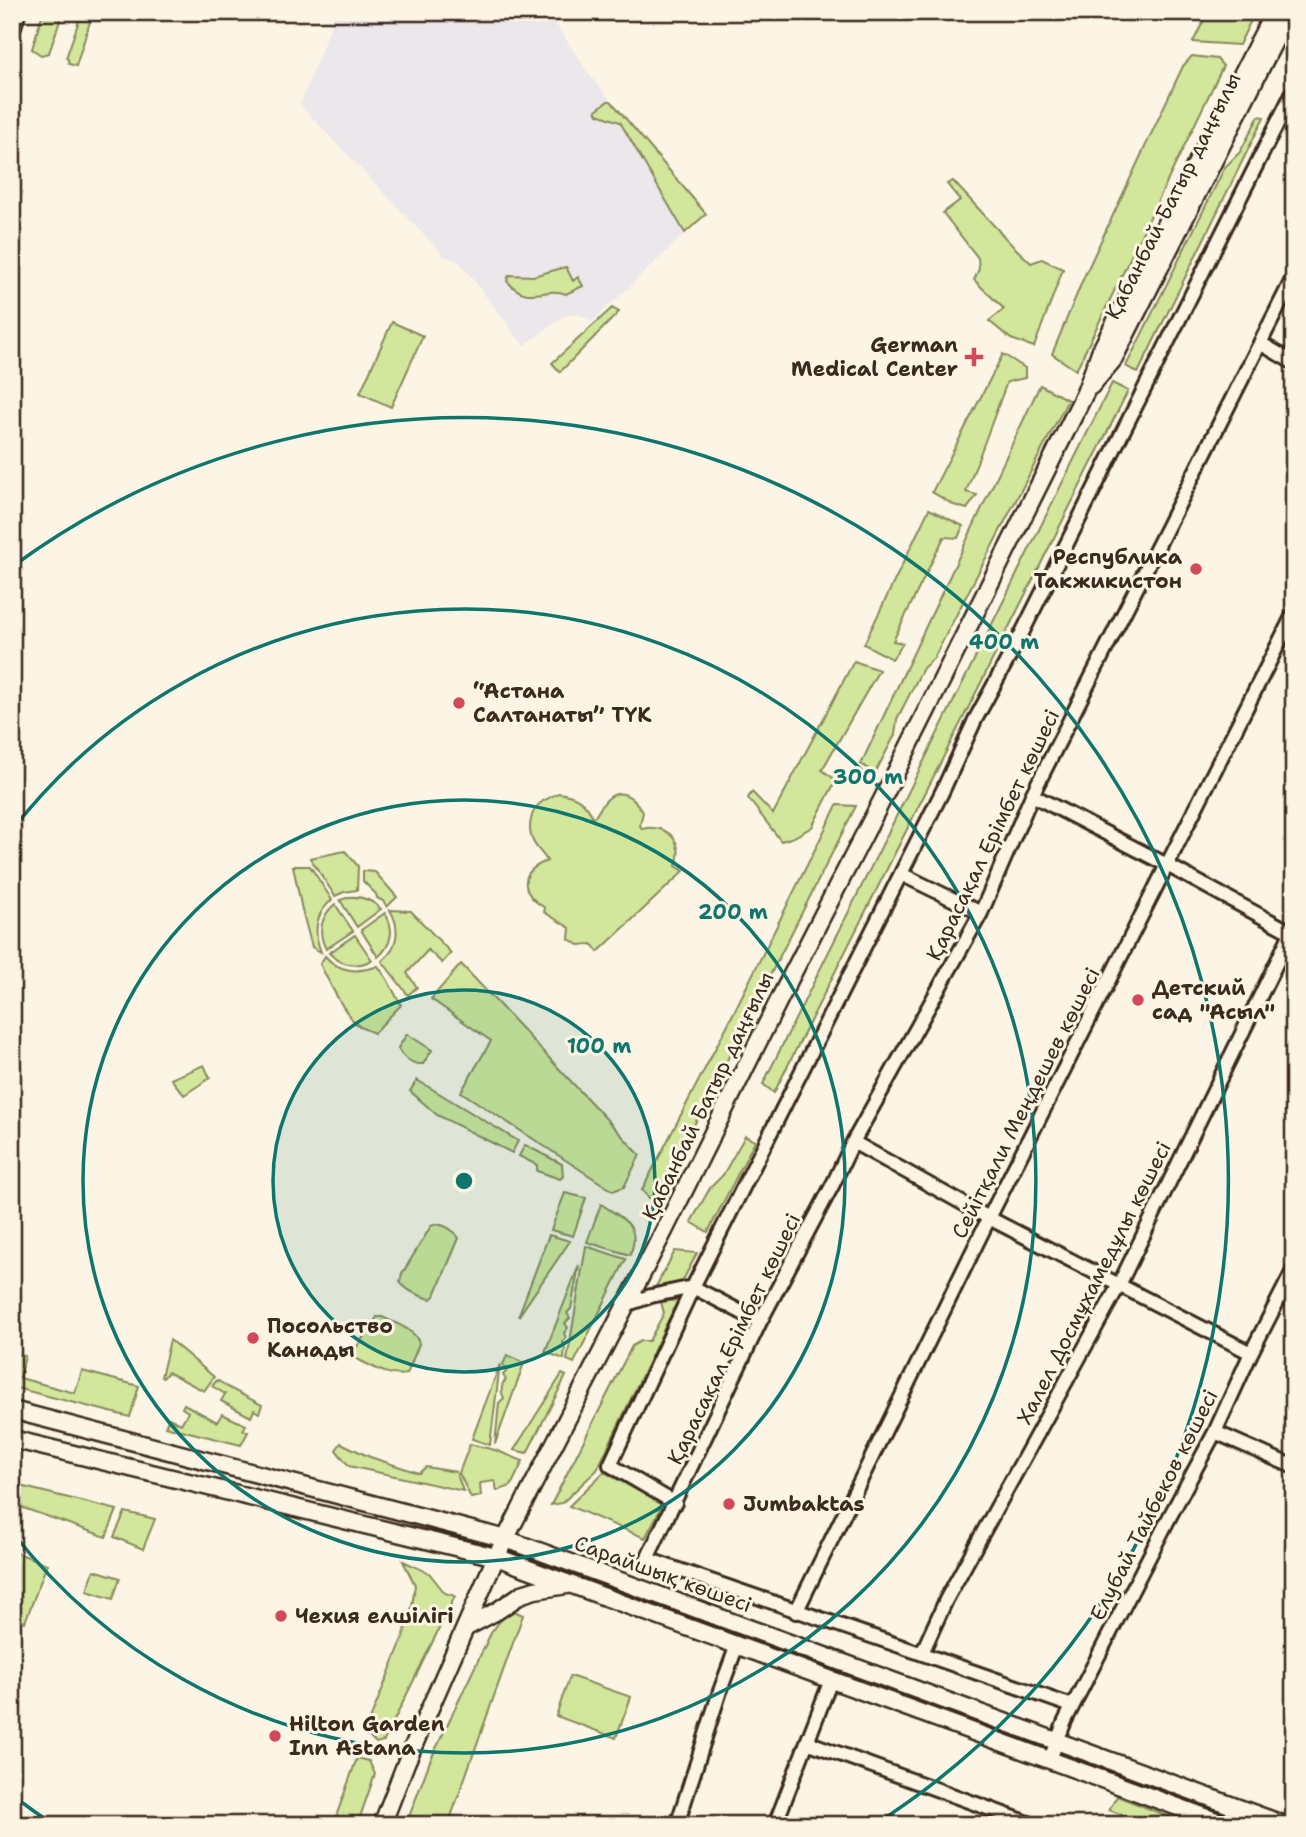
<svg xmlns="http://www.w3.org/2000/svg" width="1306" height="1837" font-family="'Shantell Sans',sans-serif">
	<rect width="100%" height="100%" fill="#fcf5e5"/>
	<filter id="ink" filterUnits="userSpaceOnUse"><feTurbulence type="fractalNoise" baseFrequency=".0143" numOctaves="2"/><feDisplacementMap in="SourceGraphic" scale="14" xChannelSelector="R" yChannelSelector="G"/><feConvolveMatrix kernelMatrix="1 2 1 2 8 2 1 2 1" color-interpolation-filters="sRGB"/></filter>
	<g filter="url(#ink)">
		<path fill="#ece7eb" d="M 336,12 L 548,12 L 591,77 L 706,214 L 592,322 L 581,315 L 565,315 L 524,346 L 459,261 L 445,257 L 300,105 Z"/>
		<path fill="#d2e79b" stroke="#86885c" stroke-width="2" d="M 43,12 L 63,12 L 49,53 L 41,55 L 32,49 Z
			M 82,12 L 93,12 L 76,66 L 69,64 L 68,59 L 66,58 Z
			M 1208,12 L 1255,12 L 1239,45 L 1193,42 Z
			M 1192,56 L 1217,59 L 1223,66 L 1076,370 L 1052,354 L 1084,277 L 1183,66 Z
			M 608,101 L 611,101 L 706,214 L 685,233 L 620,122 L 598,114 L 596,110 Z
			M 1259,116 L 1264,117 L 1138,373 L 1126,366 L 1225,167 L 1240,152 Z
			M 953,181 L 1010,243 L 1031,263 L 1042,259 L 1063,269 L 1034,347 L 1011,339 L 989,321 L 1004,309 L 974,280 L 979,269 L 978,258 L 943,213 L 960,200 L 947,184 Z
			M 566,267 L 573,281 L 578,277 L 583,286 L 566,294 C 545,285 529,307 507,281 L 509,275 L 533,276 Z
			M 612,308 L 619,312 L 560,372 L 552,363 Z
			M 392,322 L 423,336 L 391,407 L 360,393 Z
			M 1003,354 L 1025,368 L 1025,378 L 1007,382 L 966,492 L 977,495 L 967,509 L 954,505 L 932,492 Z
			M 1112,383 L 1128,391 L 774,1093 L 763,1084 Z
			M 1040,385 L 1068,400 L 934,658 L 923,668 L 897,719 L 895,735 L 875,773 L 861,764 Z
			M 929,509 L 963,526 L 958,538 L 944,537 L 893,641 L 903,643 L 892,659 L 864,644 Z
			M 854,661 L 879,670 L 822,770 L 836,780 L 812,827 L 794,837 L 781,841 L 748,798 L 752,792 L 773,814 Z
			M 558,793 C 575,795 586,801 593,818 C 599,813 599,809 603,804 C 618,784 633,796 643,812 L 640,825 L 642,829 C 657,825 675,831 678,849 C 680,854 677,861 676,866 L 684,871 L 598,952 L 592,944 L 579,945 L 569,939 L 570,928 L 544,912 L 545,908 C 520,893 518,872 547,861 C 544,855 538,850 534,843 C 527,831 529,810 543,801 C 547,799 553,796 558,793 Z
			M 837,805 L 856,806 L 654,1204 L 642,1190 L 728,1024 Z
			M 345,851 L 358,866 L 357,890 L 344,892 L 335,896 L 310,858 Z
			M 293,866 L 310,866 L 332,900 C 315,914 313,932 321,952 L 312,947 L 302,910 Z
			M 363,871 L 375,872 L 397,897 L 387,907 L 383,901 L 377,898 L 376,894 L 363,881 Z
			M 350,897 C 363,896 372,900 381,909 L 357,927 L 340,900 Z
			M 335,904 L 353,931 L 326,949 C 317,932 321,916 335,904 Z
			M 390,910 L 411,911 L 451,953 L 442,963 L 428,950 L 407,973 L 417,987 L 408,995 L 382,961 C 398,948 401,928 390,910 Z
			M 385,913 C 395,929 392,945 378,957 L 361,930 Z
			M 355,935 L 372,960 C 356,968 342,966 329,953 Z
			M 325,956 C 340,973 358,973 378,966 L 387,979 L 401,1005 L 374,1033 C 370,1031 363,1029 359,1026 C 345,1016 328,980 320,964 Z
			M 461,964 L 640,1155 L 624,1187 L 613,1191 L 461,1092 L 491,1041 L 431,999 Z
			M 407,1034 L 432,1050 L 423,1064 C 413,1065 401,1057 398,1048 Z
			M 204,1065 L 210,1078 L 184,1095 L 171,1079 Z
			M 417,1080 L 518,1141 L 512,1153 L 437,1115 L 410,1091 Z
			M 745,1136 L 755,1141 L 708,1232 L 691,1222 L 710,1188 L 723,1175 Z
			M 525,1145 L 562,1164 L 563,1176 L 560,1179 L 537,1171 L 537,1165 L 519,1156 Z
			M 565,1193 L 586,1198 L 573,1236 L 551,1230 Z
			M 601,1204 C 623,1219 642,1225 630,1255 L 587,1242 Z
			M 436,1224 C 446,1225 453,1229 459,1238 L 435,1295 L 431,1299 C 421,1297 405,1290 400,1282 L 402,1274 L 431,1226 Z
			M 549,1235 L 570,1241 L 518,1317 Z
			M 586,1246 L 626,1259 L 574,1363 L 567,1360 Z
			M 675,1251 L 697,1253 L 680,1286 L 654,1290 Z
			M 579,1265 L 571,1309 L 567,1313 L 570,1318 L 565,1323 L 568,1328 L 564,1333 L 566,1338 L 563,1342 L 565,1346 L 564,1359 L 545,1352 Z
			M 678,1300 L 597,1470 L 562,1503 L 551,1505 L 632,1346 L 641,1341 L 649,1341 L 664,1313 L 661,1302 Z
			M 377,1317 L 382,1317 C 395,1323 417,1330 419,1344 L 407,1374 C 389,1378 372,1366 355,1358 L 354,1351 Z
			M 170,1340 L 214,1377 L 204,1391 L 168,1372 L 163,1378 L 161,1377 Z
			M 12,1353 L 25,1356 L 20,1378 L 75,1393 L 82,1371 L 139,1386 L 130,1417 L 12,1387 Z
			M 507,1355 L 524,1363 L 495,1444 L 499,1403 L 504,1398 C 501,1393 501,1389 503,1383 L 506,1380 L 503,1375 L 507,1371 L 503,1365 Z
			M 500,1364 L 490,1445 L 472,1439 Z
			M 562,1374 L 566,1376 L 527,1453 L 514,1450 Z
			M 217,1380 L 229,1388 L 262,1405 L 259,1413 L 254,1410 L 251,1417 L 221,1401 L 225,1394 L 212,1386 Z
			M 184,1404 L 217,1422 L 222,1414 L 246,1425 L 243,1430 L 248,1432 L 241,1445 L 165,1426 L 169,1418 L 181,1424 L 188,1412 L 182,1408 Z
			M 341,1443 L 370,1457 L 419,1473 L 426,1467 L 456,1472 L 463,1491 L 349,1466 L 336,1450 Z
			M 470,1444 L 495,1450 L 523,1461 L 511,1486 L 497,1491 L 495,1481 L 480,1483 L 481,1496 L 471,1498 L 459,1473 Z
			M 604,1472 L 660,1503 L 659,1512 L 645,1538 L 569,1506 Z
			M 12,1484 L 117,1510 L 106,1537 L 12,1504 Z
			M 125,1512 L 155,1519 L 143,1549 L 114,1537 Z
			M 12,1551 L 47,1564 L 25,1622 L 12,1617 Z
			M 403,1561 L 429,1573 L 445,1593 L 455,1596 L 384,1741 L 376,1743 L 365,1732 L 403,1638 L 412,1606 L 415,1585 Z
			M 94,1570 L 120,1578 L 113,1599 L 87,1591 Z
			M 512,1610 L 523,1615 L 448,1825 L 406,1825 L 430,1761 L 491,1633 L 500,1621 Z
			M 570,1676 L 631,1697 L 616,1738 L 556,1716 Z
			M 357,1758 L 369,1761 L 375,1774 L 360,1817 L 347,1822 L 346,1825 L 333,1825 Z
			M 1117,1796 L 1190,1825 L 1149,1825 L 1109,1810 Z"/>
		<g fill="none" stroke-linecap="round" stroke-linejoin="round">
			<defs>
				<path id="minor" d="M 1260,343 L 1294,363
					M 1032,795 L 1167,865 L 1294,934
					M 901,874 L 981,913
					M 853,1142 L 989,1218 L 1251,1353
					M 625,1305 L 651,1296 L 693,1287 L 760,1322
					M 1215,1432 L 1294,1467
					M 675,1503 L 610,1465 L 693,1287 L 943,790 L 975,720 L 1022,633 L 1294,90
					M 796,1612 L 989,1218 L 1294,613
					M 922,1653 L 946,1600 L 1119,1285 L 1294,927
					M 1072,1706 C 931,1656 788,1608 647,1559 L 760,1322 L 833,1184 L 853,1142 L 981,913 L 1032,795 L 1294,276
					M 807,1742 L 1034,1825
					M 1050,1759 L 1065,1721 L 1169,1518 L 1215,1432 L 1251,1353 L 1294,1269
					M 677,1825 L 720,1691 L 737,1645
					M 775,1825 L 831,1680"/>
				<path id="major" d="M 12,28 L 17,12
					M 1091,386 L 1113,360 L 1289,12
					M 12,1410 L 506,1539 L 1285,1825
					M 12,1439 L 496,1557 L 1227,1825
					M 465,1628 L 497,1611 L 522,1594 L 535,1590 L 567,1585
					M 382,1825 L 406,1763 L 496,1557 L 664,1231 L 781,996 L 882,800 L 1085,393 L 1100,352 L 1274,12"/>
			</defs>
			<use href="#minor" stroke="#3b2a1e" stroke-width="18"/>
			<use href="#major" stroke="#3b2a1e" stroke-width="21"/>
			<use href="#minor" stroke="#fcf5e5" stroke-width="12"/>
			<use href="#major" stroke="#fcf5e5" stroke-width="16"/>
		</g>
	</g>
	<circle cx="464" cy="1181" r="191" fill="#0f766e" fill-opacity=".12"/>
	<g fill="none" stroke="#0f766e" stroke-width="3.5">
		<circle cx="464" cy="1181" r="191"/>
		<circle cx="464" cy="1181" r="381"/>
		<path d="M13 829A572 572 0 1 1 13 1533"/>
		<path d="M54 1825A763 763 0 0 1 16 1798M16 564A763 763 0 1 1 874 1825"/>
	</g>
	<g fill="#d1495b" stroke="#fcf5e5" stroke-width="2.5">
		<path d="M970.5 346.5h7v7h7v7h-7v7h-7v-7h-7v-7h7z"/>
		<circle cx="1196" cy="569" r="7"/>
		<circle cx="459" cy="703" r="7"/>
		<circle cx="1138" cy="1000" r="7"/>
		<circle cx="253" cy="1338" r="7"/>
		<circle cx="729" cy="1504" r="7"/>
		<circle cx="281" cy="1616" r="7"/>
		<circle cx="275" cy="1736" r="7"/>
	</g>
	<g text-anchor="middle" stroke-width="6" stroke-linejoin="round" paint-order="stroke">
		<g font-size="21" fill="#3b2a1e" stroke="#fcf5e5">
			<text transform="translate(1173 196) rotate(-63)" y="7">Қабанбай Батыр даңғылы</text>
			<text transform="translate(993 835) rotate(-64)" y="7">Қарасақал Ерімбет көшесі</text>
			<text transform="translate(708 1096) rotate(-64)" y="7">Қабанбай Батыр даңғылы</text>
			<text transform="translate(1026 1103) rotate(-63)" y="7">Сейітқали Меңдешев көшесі</text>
			<text transform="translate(1094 1283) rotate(-63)" y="7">Халел Досмұхамедұлы көшесі</text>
			<text transform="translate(734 1339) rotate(-64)" y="7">Қарасақал Ерімбет көшесі</text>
			<text transform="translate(1154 1505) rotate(-63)" y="7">Елубай Тайбеков көшесі</text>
			<text transform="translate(663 1574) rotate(20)" y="7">Сарайшық көшесі</text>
		</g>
		<g font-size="21" font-weight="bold" fill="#3b2a1e" stroke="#fcf5e5" text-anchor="start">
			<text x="958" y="352" text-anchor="end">German<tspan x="958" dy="24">Medical Center</tspan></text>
			<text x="1182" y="564" text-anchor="end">Республика<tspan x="1182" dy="24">Такжикистон</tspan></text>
			<text x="473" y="698">“Астана<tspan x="473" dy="24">Салтанаты” ТҮК</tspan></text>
			<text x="1152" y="995">Детский<tspan x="1152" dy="24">сад "Асыл"</tspan></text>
			<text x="267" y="1333">Посольство<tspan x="267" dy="24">Канады</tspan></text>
			<text x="743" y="1511">Jumbaktas</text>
			<text x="295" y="1623">Чехия елшілігі</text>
			<text x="289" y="1731">Hilton Garden<tspan x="289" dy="24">Inn Astana</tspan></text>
		</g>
	</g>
	<circle cx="464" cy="1181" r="10" fill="#0f766e" stroke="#fcf5e5" stroke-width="3.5"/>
	<g font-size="21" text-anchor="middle" font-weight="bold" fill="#0f766e" stroke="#fcf5e5" stroke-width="6" stroke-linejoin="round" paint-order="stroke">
		<text x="1004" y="649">400 m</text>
		<text x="868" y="784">300 m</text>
		<text x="733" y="919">200 m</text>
		<text x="599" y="1053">100 m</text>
	</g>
	<rect width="1306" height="1837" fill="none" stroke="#fcf5e5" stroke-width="42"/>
	<rect x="21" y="21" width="1264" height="1795" fill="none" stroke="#3b2a1e" stroke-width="2.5" filter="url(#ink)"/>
</svg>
